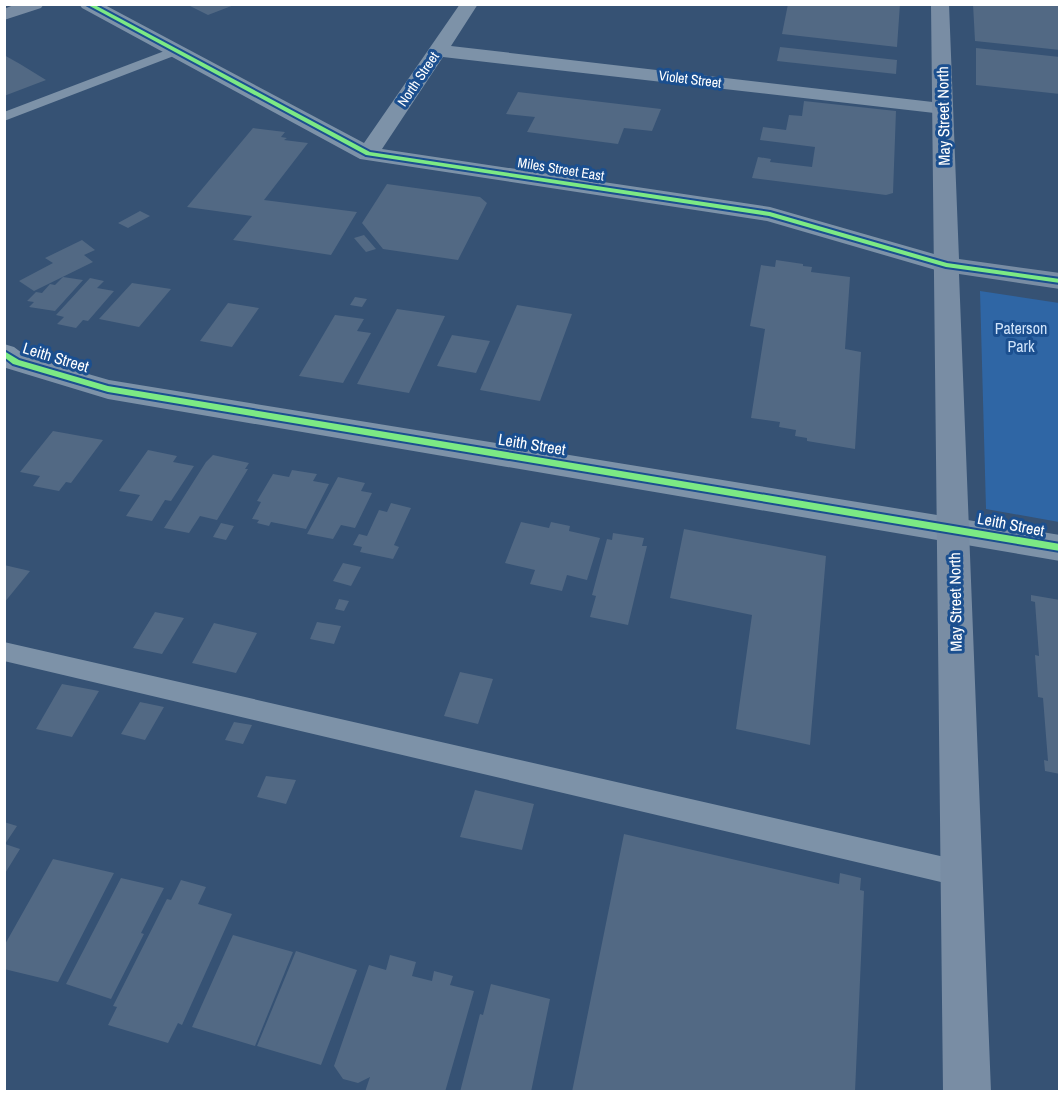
<svg xmlns="http://www.w3.org/2000/svg" width="1064" height="1096" font-family="'Archivo Narrow',sans-serif">
	<rect width="100%" height="100%" fill="#365274"/>
	<path fill="#2f66a5" d="M 980,291 L 1059,303 L 1059,522 L 986,509 Z"/>
	<path fill="#526984" d="M 195,4 L 234,4 L 234,5 L 208,15 L 190,6 Z
		M 788,4 L 900,4 L 897,47 L 782,34 Z
		M 973,4 L 1060,4 L 1060,50 L 975,41 Z
		M 780,47 L 897,60 L 896,74 L 777,61 Z
		M 976,48 L 1060,57 L 1060,94 L 976,85 Z
		M 4,55 L 20,64 L 46,80 L 4,96 Z
		M 518,92 L 661,109 L 652,131 L 624,128 L 618,144 L 527,132 L 535,117 L 506,114 Z
		M 804,101 L 896,111 L 893,193 L 886,195 L 752,178 L 758,157 L 771,159 L 770,162 L 812,167 L 815,147 L 760,140 L 763,127 L 786,130 L 789,115 L 802,116 Z
		M 253,128 L 285,132 L 281,137 L 287,138 L 284,140 L 308,143 L 264,200 L 357,212 L 331,255 L 233,240 L 252,216 L 187,207 Z
		M 387,184 L 480,197 L 487,203 L 458,260 L 383,249 L 362,223 Z
		M 140,211 L 150,216 L 128,228 L 118,223 Z
		M 364,235 L 376,249 L 366,252 L 354,238 Z
		M 82,240 L 95,250 L 84,255 L 93,262 L 34,291 L 19,281 L 53,263 L 45,258 Z
		M 776,260 L 803,264 L 803,266 L 812,267 L 811,272 L 850,277 L 845,349 L 861,352 L 855,449 L 807,441 L 807,438 L 795,436 L 796,430 L 779,427 L 780,422 L 751,418 L 765,329 L 750,326 L 761,265 L 775,267 Z
		M 63,277 L 83,280 L 55,311 L 29,307 L 34,302 L 27,301 L 36,292 L 42,293 L 50,284 L 55,285 Z
		M 90,278 L 104,281 L 97,288 L 114,291 L 88,321 L 83,320 L 76,328 L 57,324 L 64,317 L 56,315 Z
		M 132,283 L 171,289 L 139,327 L 99,319 Z
		M 355,297 L 367,299 L 362,307 L 350,305 Z
		M 228,303 L 259,308 L 232,347 L 200,341 Z
		M 517,305 L 572,314 L 540,401 L 480,390 Z
		M 397,309 L 445,316 L 409,393 L 357,384 Z
		M 335,315 L 364,319 L 357,331 L 371,333 L 343,383 L 299,376 Z
		M 452,335 L 490,341 L 476,373 L 437,366 Z
		M 53,431 L 103,440 L 71,483 L 66,482 L 59,491 L 33,486 L 40,476 L 20,472 Z
		M 148,450 L 177,456 L 173,462 L 194,466 L 171,501 L 165,500 L 152,521 L 126,516 L 140,495 L 119,491 Z
		M 213,455 L 249,463 L 245,469 L 248,469 L 217,520 L 200,516 L 189,533 L 164,528 L 206,462 Z
		M 292,470 L 317,474 L 313,481 L 329,484 L 306,529 L 271,522 L 269,526 L 257,523 L 259,520 L 252,519 L 261,502 L 257,501 L 273,474 L 289,477 Z
		M 338,477 L 365,483 L 361,491 L 372,493 L 355,528 L 341,525 L 333,539 L 307,534 Z
		M 391,503 L 411,508 L 394,545 L 399,547 L 393,559 L 360,552 L 362,547 L 353,545 L 359,534 L 367,536 L 379,510 L 387,512 Z
		M 521,522 L 549,528 L 551,522 L 570,526 L 569,531 L 600,538 L 587,580 L 567,575 L 562,591 L 530,584 L 535,570 L 505,563 Z
		M 221,523 L 234,526 L 226,540 L 213,537 Z
		M 684,529 L 826,556 L 810,745 L 736,729 L 752,615 L 670,598 Z
		M 613,533 L 644,538 L 642,546 L 647,546 L 628,625 L 590,617 L 596,596 L 592,595 L 607,539 L 612,540 Z
		M 343,563 L 361,567 L 351,586 L 333,581 Z
		M 4,565 L 30,571 L 4,603 Z
		M 1031,595 L 1060,600 L 1060,774 L 1045,771 L 1044,760 L 1048,761 L 1043,698 L 1038,697 L 1035,655 L 1039,656 L 1035,602 L 1031,601 Z
		M 339,599 L 349,601 L 344,611 L 335,609 Z
		M 155,612 L 184,618 L 162,654 L 133,648 Z
		M 317,622 L 341,626 L 334,644 L 310,639 Z
		M 214,623 L 257,633 L 236,673 L 192,663 Z
		M 460,672 L 493,679 L 478,724 L 444,716 Z
		M 62,684 L 99,691 L 72,737 L 36,729 Z
		M 140,702 L 164,707 L 145,740 L 121,734 Z
		M 234,722 L 252,725 L 243,744 L 225,740 Z
		M 266,776 L 296,780 L 286,804 L 257,797 Z
		M 475,790 L 534,804 L 522,850 L 460,837 Z
		M 4,822 L 17,826 L 5,844 L 20,849 L 4,875 Z
		M 624,834 L 839,884 L 840,873 L 861,878 L 860,890 L 864,891 L 855,1092 L 572,1092 Z
		M 53,859 L 114,873 L 58,982 L 4,969 L 4,946 Z
		M 121,878 L 164,888 L 141,933 L 144,934 L 111,999 L 66,984 Z
		M 181,880 L 206,887 L 198,904 L 232,914 L 182,1025 L 178,1023 L 168,1043 L 108,1025 L 117,1007 L 113,1006 L 167,899 L 171,900 Z
		M 233,935 L 293,952 L 255,1046 L 192,1027 Z
		M 296,951 L 357,970 L 321,1065 L 257,1046 Z
		M 390,955 L 416,962 L 412,976 L 432,981 L 434,971 L 453,976 L 450,985 L 474,991 L 445,1092 L 365,1092 L 370,1077 L 358,1083 L 343,1079 L 334,1066 L 369,965 L 386,970 Z
		M 491,984 L 550,999 L 531,1092 L 460,1092 L 480,1014 L 483,1015 Z"/>
	<g fill="none" stroke-linecap="round" stroke-linejoin="round">
		<path fill="#7d92a8" fill-rule="evenodd" d="M 175,47 L 179,48 L 181,51 L 179,54 L 4,121 L 4,112 Z
			M 4,642 L 962,861 L 971,865 L 975,874 L 971,883 L 962,887 L 4,661 Z"/>
		<path fill="#7d92a8" fill-rule="evenodd" d="M 79,4 L 103,4 L 364,143 L 460,4 L 478,4 L 451,46 L 950,104 L 953,108 L 950,112 L 943,114 L 443,57 L 382,149 L 770,207 L 955,260 L 959,265 L 955,270 L 946,273 L 767,221 L 360,159 L 82,8 Z
			M 4,344 L 14,347 L 26,356 L 109,380 L 1060,535 L 1060,561 L 108,399 L 6,368 Z"/>
		<path fill="#798da4" fill-rule="evenodd" d="M 16,4 L 44,4 L 41,8 L 4,20 L 4,9 Z
			M 931,4 L 949,4 L 959,259 L 1060,273 L 1060,289 L 959,274 L 991,1092 L 943,1092 Z"/>
		<defs>
			<path id="cycleway" d="M 86,4 L 93,4 L 370,152 L 770,212 L 947,263 L 1060,279 L 1060,283 L 946,267 L 769,216 L 366,155 Z
				M 4,351 L 19,360 L 108,386 L 953,526 L 1060,544 L 1060,551 L 108,392 L 13,364 L 4,357 Z"/>
		</defs>
		<use href="#cycleway" stroke="#1b4f8f" stroke-width="4"/>
		<use href="#cycleway" fill="#7ce984" fill-rule="evenodd"/>
	</g>
	<g text-anchor="middle" stroke-width="6" stroke-linejoin="round" paint-order="stroke">
		<g font-size="14" fill="#fff" stroke="#1b4f8f">
			<text transform="translate(418 79) rotate(-56)" y="5">North Street</text>
			<text transform="translate(690 79) rotate(7)" y="5">Violet Street</text>
			<text transform="translate(561 169) rotate(9)" y="5">Miles Street East</text>
		</g>
		<g font-size="16" fill="#fff" stroke="#1b4f8f">
			<text transform="translate(943 116) rotate(-91)" y="6">May Street North</text>
			<text transform="translate(56 357) rotate(17)" y="6">Leith Street</text>
			<text transform="translate(532 444) rotate(9)" y="6">Leith Street</text>
			<text transform="translate(1011 524) rotate(11)" y="6">Leith Street</text>
			<text transform="translate(955 602) rotate(-91)" y="6">May Street North</text>
		</g>
		<g font-size="16" fill="#cfe3fa" stroke="#1b4f8f">
			<text x="1021" y="334">Paterson<tspan x="1021" dy="18">Park</tspan></text>
		</g>
	</g>
	<rect width="1064" height="1096" fill="none" stroke="#ffffff" stroke-width="12"/>
</svg>
